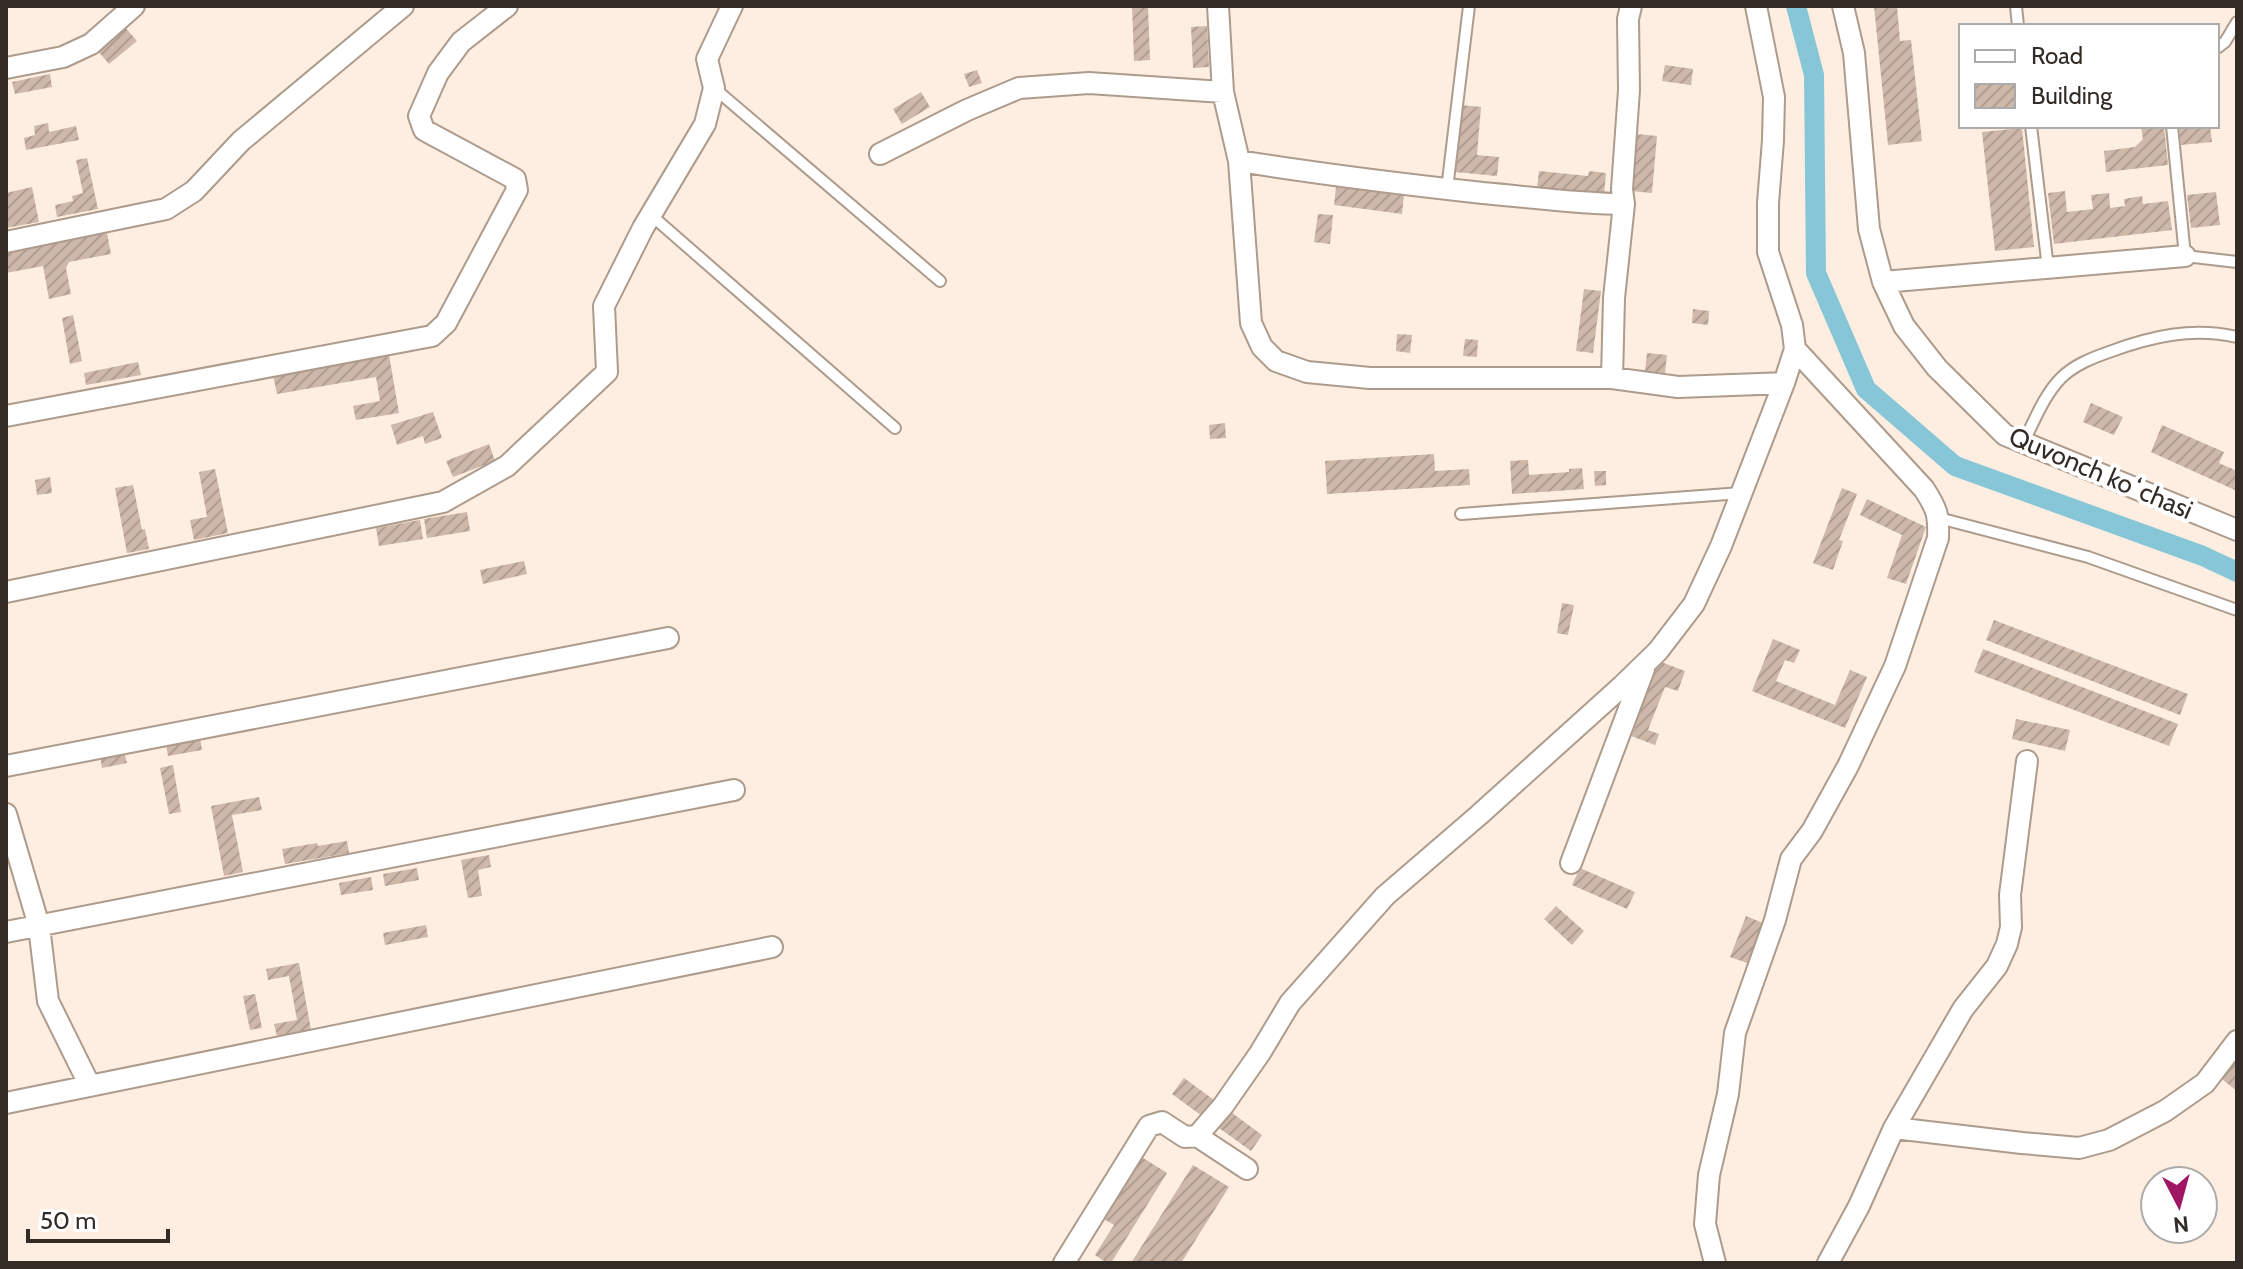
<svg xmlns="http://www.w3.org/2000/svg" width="2243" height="1269" font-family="Cabin,sans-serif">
	<defs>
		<pattern id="building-hatch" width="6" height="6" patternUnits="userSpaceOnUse" patternTransform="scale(2)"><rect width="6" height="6" fill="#cdb8aa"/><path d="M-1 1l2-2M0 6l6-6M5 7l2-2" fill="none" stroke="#b09e92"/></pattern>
	</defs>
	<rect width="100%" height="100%" fill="#feeee1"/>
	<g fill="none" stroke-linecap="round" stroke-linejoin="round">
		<path stroke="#87c6d7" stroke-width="20" d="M 1796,6 L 1814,75 L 1816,273 L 1866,389 L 1955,466 L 2203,556 L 2237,572"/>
	</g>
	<path fill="url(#building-hatch)" d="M 1132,6 L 1148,6 L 1150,60 L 1134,61 Z
		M 1874,6 L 1897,6 L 1900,41 L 1911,40 L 1922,141 L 1888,145 Z
		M 124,26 L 137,41 L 109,64 L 97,50 Z
		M 1207,26 L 1209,67 L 1193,68 L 1191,27 Z
		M 1665,65 L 1693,69 L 1691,85 L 1662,81 Z
		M 977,70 L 982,83 L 969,87 L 964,74 Z
		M 50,74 L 52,87 L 15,94 L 12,82 Z
		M 921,92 L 930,107 L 902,124 L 893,109 Z
		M 1461,105 L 1481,107 L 1477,155 L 1499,157 L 1497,176 L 1455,172 Z
		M 48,123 L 49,132 L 76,126 L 79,140 L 26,150 L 24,138 L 35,135 L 34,126 Z
		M 2141,126 L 2164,126 L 2168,165 L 2106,172 L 2104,151 L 2135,147 L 2143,139 Z
		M 2179,126 L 2210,126 L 2212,142 L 2181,145 Z
		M 2022,128 L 2034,247 L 1995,251 L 1982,132 Z
		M 1637,134 L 1657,136 L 1652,193 L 1631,191 Z
		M 87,158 L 98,209 L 57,217 L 55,205 L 73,201 L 72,196 L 83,193 L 76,160 Z
		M 1539,171 L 1588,176 L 1589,171 L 1606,173 L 1604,195 L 1537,189 Z
		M 32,187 L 39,222 L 6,228 L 6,193 Z
		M 1336,187 L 1404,194 L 1402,214 L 1334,205 Z
		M 2065,191 L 2067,212 L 2093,209 L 2091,195 L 2109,193 L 2110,208 L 2125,206 L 2124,199 L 2142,196 L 2143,204 L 2168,201 L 2172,230 L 2054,244 L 2048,193 Z
		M 2216,192 L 2220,225 L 2191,228 L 2187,195 Z
		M 1318,214 L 1333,215 L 1330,244 L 1314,242 Z
		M 107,233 L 111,254 L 69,262 L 66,268 L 71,294 L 49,299 L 43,266 L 6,273 L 6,253 Z
		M 1584,289 L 1601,291 L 1593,353 L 1576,351 Z
		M 1693,309 L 1709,311 L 1708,325 L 1692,323 Z
		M 73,315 L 82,361 L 70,364 L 62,318 Z
		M 1397,334 L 1412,335 L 1410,353 L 1396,351 Z
		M 1465,339 L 1478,340 L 1477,357 L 1463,356 Z
		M 1647,353 L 1667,355 L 1665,373 L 1645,371 Z
		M 389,355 L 399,413 L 356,420 L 353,406 L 380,401 L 376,377 L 277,394 L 273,375 Z
		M 138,362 L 141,375 L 86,385 L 84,373 Z
		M 2091,403 L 2123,417 L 2114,435 L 2083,422 Z
		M 433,412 L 442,438 L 425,444 L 423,436 L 397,445 L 391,425 Z
		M 1225,423 L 1226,438 L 1210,439 L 1209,425 Z
		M 2162,425 L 2224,452 L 2219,463 L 2237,471 L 2237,491 L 2151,452 Z
		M 489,444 L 495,461 L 453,477 L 446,461 Z
		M 1434,454 L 1435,471 L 1469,469 L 1470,485 L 1327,494 L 1325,461 Z
		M 1528,460 L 1529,475 L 1569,472 L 1569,469 L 1582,468 L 1584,489 L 1512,494 L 1510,461 Z
		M 215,469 L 228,533 L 194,540 L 190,520 L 207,517 L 199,472 Z
		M 1594,471 L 1606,471 L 1606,485 L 1595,486 Z
		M 50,477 L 52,493 L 37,495 L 35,480 Z
		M 133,485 L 142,530 L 145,529 L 149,549 L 127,553 L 115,488 Z
		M 1842,488 L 1857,494 L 1839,540 L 1843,541 L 1833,570 L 1813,563 Z
		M 1867,499 L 1926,527 L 1906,584 L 1887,578 L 1902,535 L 1860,515 Z
		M 467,512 L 470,531 L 427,538 L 424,519 Z
		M 420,520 L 423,539 L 379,546 L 376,528 Z
		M 524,561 L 527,574 L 483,584 L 480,570 Z
		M 1562,603 L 1574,605 L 1568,635 L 1557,633 Z
		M 1994,620 L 2188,694 L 2180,715 L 1986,640 Z
		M 1773,639 L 1800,650 L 1794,663 L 1785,660 L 1776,681 L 1835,705 L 1850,670 L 1867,677 L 1845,728 L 1752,691 Z
		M 1983,649 L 2178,724 L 2169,746 L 1974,672 Z
		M 1656,660 L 1685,671 L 1678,691 L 1665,687 L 1648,730 L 1659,734 L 1655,745 L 1631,736 L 1635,728 L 1631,726 Z
		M 2016,719 L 2070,730 L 2065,751 L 2012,739 Z
		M 200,738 L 202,750 L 168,756 L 166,744 Z
		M 124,751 L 127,763 L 102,768 L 100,756 Z
		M 173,765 L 181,812 L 169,814 L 160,768 Z
		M 259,797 L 262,810 L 232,815 L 243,872 L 224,876 L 211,806 Z
		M 347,841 L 349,853 L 285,864 L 282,849 L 317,843 L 318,846 Z
		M 489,855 L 491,867 L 478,870 L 482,896 L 468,898 L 461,860 Z
		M 417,868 L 419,880 L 385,886 L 383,874 Z
		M 1580,868 L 1635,892 L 1627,909 L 1572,885 Z
		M 371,877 L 373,890 L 341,895 L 339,883 Z
		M 1556,906 L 1584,931 L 1572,945 L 1544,919 Z
		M 1746,916 L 1765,924 L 1750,964 L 1730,957 Z
		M 426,925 L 428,937 L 385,945 L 383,933 Z
		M 299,963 L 311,1030 L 277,1036 L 274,1024 L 297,1020 L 289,976 L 268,980 L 266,969 Z
		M 255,994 L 262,1028 L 250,1030 L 243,996 Z
		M 2237,1051 L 2237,1091 L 2218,1076 Z
		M 1184,1078 L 1214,1100 L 1202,1116 L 1172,1094 Z
		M 1224,1107 L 1262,1135 L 1251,1151 L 1212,1123 Z
		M 1140,1156 L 1167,1173 L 1111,1263 L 1107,1263 L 1095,1255 L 1114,1225 L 1102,1218 Z
		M 1193,1165 L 1229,1187 L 1181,1263 L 1131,1263 Z"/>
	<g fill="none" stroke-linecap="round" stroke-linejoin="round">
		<defs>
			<path id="service" d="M 2016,6 L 2018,26
				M 2217,48 L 2225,42 L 2237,22
				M 714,88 L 940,281
				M 2031,126 L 2048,268
				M 2172,126 L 2185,256 L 2237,262
				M 1447,189 L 1469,6
				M 651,215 L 895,428
				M 2023,443 C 2034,422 2044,395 2061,378 C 2074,365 2092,358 2109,352 C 2152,336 2192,327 2237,337
				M 1461,514 L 1741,493
				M 1939,518 L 2088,557 L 2237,610"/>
			<path id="minor" d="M 1218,6 L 1223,92
				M 1843,6 L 1854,53 L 1869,229 L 1883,282 L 1904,326 L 1937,368 L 2005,435 L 2237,530
				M 6,68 L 63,57 L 91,44 L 134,6
				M 880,154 L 967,110 L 1019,88 L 1089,83 L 1223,92 L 1239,161 C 1320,174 1401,184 1483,193 C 1530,197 1577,204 1624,204 L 1614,298 L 1612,378 L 1678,387 L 1784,383
				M 1239,161 L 1251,323 L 1262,347 L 1276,361 L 1307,372 L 1370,378 L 1612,378
				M 1624,204 L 1622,189 L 1629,90 L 1628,19 L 1631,6
				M 6,242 L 166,209 L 194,191 L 241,141 L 403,6
				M 1883,282 L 2185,256
				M 6,416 L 432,336 L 446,323 L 517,190 L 515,179 L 424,130 L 419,116 L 438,73 L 461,42 L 507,6
				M 6,592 L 443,502 L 507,466 L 607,372 L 604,306 L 643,228 L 705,124 L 714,88 L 707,59 L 732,6
				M 6,766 L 668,638
				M 6,814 L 39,926 L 48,1001 L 90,1086
				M 1571,863 L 1644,669
				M 6,932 L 734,790
				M 6,1103 L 772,947
				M 1894,1128 L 2022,1143 L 2079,1148 L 2109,1140 L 2165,1111 L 2205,1083 L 2237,1041
				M 1197,1136 L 1247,1169
				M 1064,1263 L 1149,1126 L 1162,1122 L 1185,1137 L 1197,1136 L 1223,1106 L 1260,1053 L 1290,1003 L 1385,896 L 1479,815 L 1621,687 L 1658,651 L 1694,604 L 1721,546 L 1784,383 L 1795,349 L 1792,325 L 1768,252 L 1768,203 L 1773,140 L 1774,97 L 1756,6
				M 1715,1263 L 1705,1224 L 1709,1175 L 1728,1094 L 1735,1033 L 1775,920 L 1791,859 L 1812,831 L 1848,766 L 1895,666 L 1938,538 C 1939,515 1937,509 1924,489 L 1795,349
				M 1828,1263 L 1859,1206 L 1894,1128 L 1963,1009 L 1997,966 L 2007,944 L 2011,927 L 2010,895 L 2027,761"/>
		</defs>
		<use href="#service" stroke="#ad9b8c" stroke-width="14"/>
		<use href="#minor" stroke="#ad9b8c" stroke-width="24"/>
		<use href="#service" stroke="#fff" stroke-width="10"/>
		<use href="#minor" stroke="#fff" stroke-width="20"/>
	</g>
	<g text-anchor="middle" stroke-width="8" stroke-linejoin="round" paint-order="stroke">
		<g font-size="26" fill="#332c26" stroke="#fff">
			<text transform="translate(2101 473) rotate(23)" y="9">Quvonch koʻchasi</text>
		</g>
	</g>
	<rect width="2243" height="1269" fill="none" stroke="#332c26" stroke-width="16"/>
	<rect x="1959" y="24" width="260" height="104" fill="#ffffff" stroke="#adaba8" stroke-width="2"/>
	<rect x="1975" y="50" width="40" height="12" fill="#ffffff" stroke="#adaba8" stroke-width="2"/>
	<text x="2031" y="64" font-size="24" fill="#332c26">Road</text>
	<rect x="1975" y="84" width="40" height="24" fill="url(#building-hatch)" stroke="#adaba8" stroke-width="2"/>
	<text x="2031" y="104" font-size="24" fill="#332c26">Building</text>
	<g transform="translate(2179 1205) rotate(174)"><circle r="38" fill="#ffffff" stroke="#adaba8" stroke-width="2"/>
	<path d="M0-6L14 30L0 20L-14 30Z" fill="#9f1664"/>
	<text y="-12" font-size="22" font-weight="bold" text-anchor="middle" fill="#332c26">N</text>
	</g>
	<path d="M28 1229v12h140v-12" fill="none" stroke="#332c26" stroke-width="4"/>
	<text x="40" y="1229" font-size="24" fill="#332c26" stroke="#ffffff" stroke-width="6" paint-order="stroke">50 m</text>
</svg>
